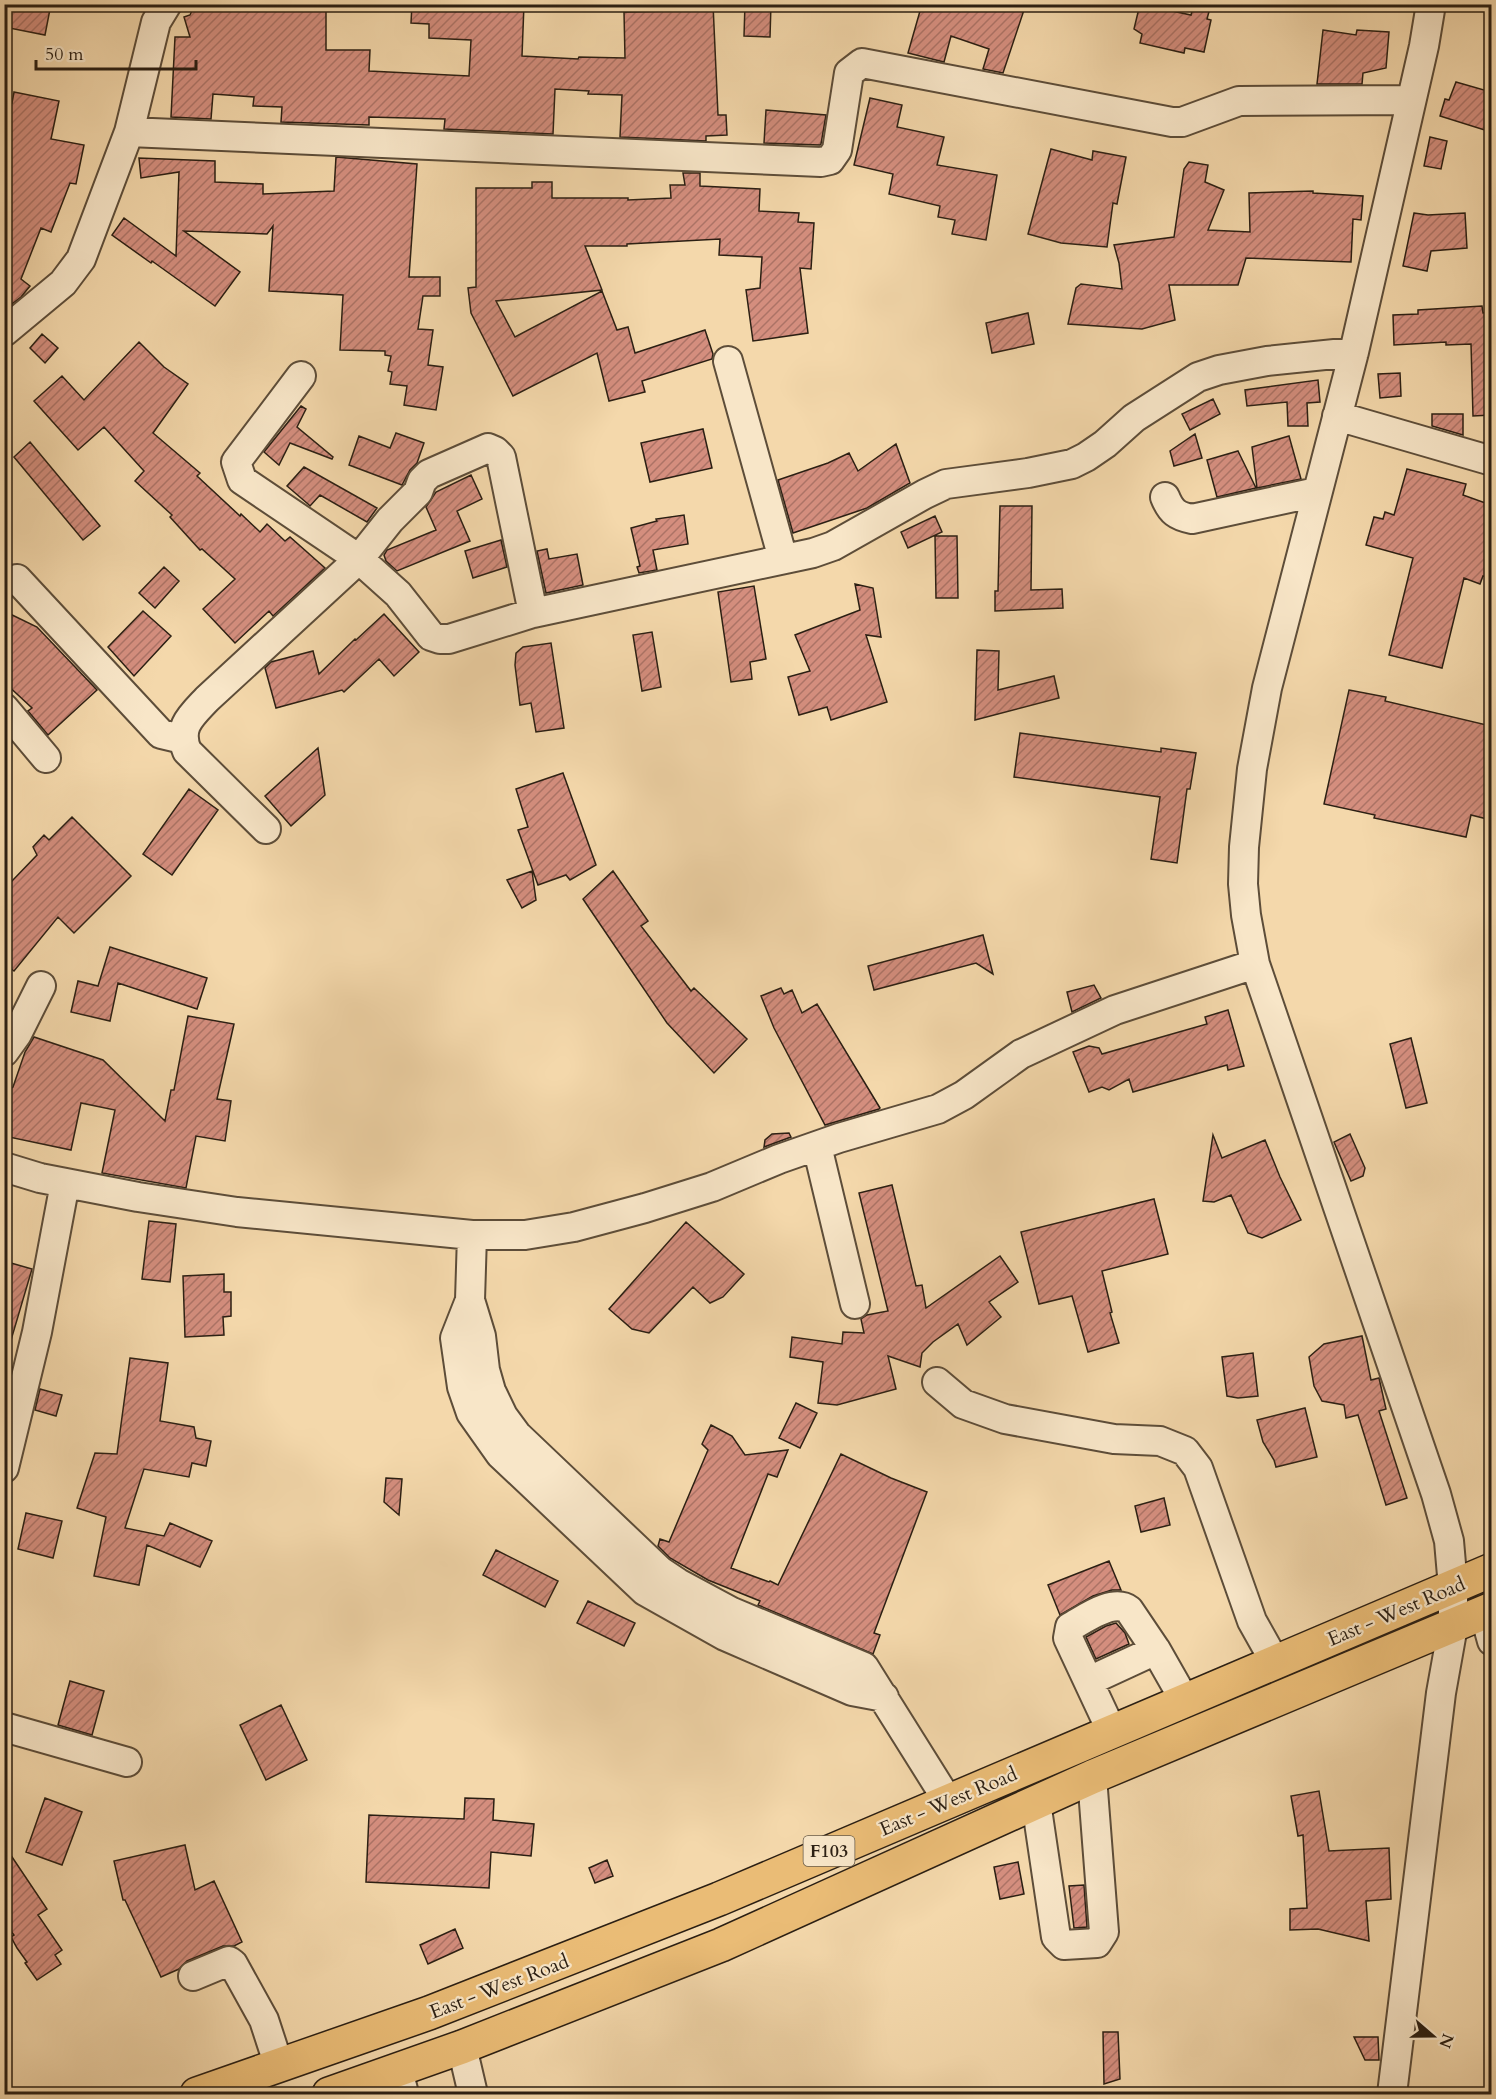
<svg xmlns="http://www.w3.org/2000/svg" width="1496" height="2099" font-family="Cardo,serif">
	<defs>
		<pattern id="building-hatch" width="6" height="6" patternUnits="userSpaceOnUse" patternTransform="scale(1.5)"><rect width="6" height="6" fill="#d48e7e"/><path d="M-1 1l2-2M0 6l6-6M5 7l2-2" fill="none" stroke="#ac7366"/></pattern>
	</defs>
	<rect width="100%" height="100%" fill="#f4d8ab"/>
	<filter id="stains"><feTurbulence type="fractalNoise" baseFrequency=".00333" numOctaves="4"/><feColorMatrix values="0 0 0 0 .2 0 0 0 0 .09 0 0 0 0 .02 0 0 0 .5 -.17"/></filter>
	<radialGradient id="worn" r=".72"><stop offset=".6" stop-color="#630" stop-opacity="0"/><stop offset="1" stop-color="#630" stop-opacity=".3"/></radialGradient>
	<path fill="url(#building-hatch)" stroke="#2b1f13" stroke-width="1.5" d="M 4,4 L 51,4 L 45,35 L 4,27 Z
		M 195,4 L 212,4 L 214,9 L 247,11 L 247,4 L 326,4 L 326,50 L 370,50 L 369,71 L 469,76 L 471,40 L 429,38 L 429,24 L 411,23 L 412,4 L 524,4 L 522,56 L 578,59 L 579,57 L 625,58 L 624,12 L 677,11 L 677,4 L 713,4 L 718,115 L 726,115 L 727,135 L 706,136 L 706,141 L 620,137 L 622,95 L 588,94 L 589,91 L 555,89 L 553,134 L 444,129 L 445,119 L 369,117 L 369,125 L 281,122 L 282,107 L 253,106 L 254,97 L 213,94 L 211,119 L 171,117 L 175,37 L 190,37 L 184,17 L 190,15 Z
		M 745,4 L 771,4 L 770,37 L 744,36 Z
		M 922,4 L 959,4 L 974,9 L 976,4 L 1026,4 L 1003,73 L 983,69 L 989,49 L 951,36 L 944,62 L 908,53 Z
		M 1140,4 L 1191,15 L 1194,4 L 1211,4 L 1207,19 L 1211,20 L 1204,52 L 1185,48 L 1184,53 L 1140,43 L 1142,34 L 1134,29 Z
		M 1323,30 L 1356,35 L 1357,30 L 1389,32 L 1386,68 L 1363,73 L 1362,84 L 1317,84 Z
		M 1456,82 L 1491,92 L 1491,132 L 1440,116 L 1445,99 L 1449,100 Z
		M 14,92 L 59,101 L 51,139 L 84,145 L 76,184 L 70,183 L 51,232 L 41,228 L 21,279 L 30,286 L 21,297 L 4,310 L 4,100 L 12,103 Z
		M 870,98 L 902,105 L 897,127 L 944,137 L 937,165 L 997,175 L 986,240 L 952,234 L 955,220 L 938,217 L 940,206 L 889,194 L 893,174 L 854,165 Z
		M 766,110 L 826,115 L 821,144 L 820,145 L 764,143 Z
		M 1430,137 L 1447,141 L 1441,169 L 1424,166 Z
		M 1051,149 L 1092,160 L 1093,151 L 1126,157 L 1117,204 L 1113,203 L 1107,247 L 1061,243 L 1028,234 Z
		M 336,157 L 417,164 L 409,277 L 440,277 L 440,296 L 423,296 L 418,329 L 433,330 L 428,365 L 443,367 L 436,410 L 404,405 L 407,386 L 390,384 L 392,372 L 388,371 L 391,356 L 385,355 L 385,351 L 340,350 L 343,295 L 269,291 L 273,226 L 267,234 L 184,231 L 240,272 L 215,306 L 152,261 L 151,263 L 112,235 L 124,218 L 176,256 L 179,172 L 141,178 L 139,158 L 215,161 L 215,182 L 263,184 L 263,194 L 334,191 Z
		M 1189,162 L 1208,165 L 1205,182 L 1224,190 L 1208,230 L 1250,232 L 1249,193 L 1313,191 L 1313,193 L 1363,196 L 1361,220 L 1353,219 L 1351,262 L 1246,258 L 1238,285 L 1169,285 L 1175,320 L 1142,329 L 1068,324 L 1076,288 L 1081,284 L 1122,289 L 1119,263 L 1114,245 L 1174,237 L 1184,169 Z
		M 683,173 L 700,173 L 700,186 L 760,189 L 759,211 L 799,213 L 798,222 L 814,223 L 811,269 L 800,268 L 808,333 L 753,341 L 746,290 L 760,288 L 762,257 L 719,255 L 720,239 L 627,244 L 627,246 L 585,246 L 602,290 L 496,301 L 515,337 L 602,291 L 617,330 L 628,327 L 635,353 L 705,330 L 713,354 L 712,359 L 642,381 L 645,392 L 609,401 L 597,353 L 513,396 L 471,313 L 468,288 L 476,287 L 476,188 L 532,188 L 532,182 L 552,182 L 552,198 L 628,198 L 628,200 L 671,198 L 670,185 L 685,185 Z
		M 1414,213 L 1428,215 L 1465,213 L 1467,248 L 1431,251 L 1427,271 L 1403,266 Z
		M 1482,306 L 1483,313 L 1491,312 L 1491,415 L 1473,416 L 1471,344 L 1446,345 L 1446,342 L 1394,345 L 1393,315 L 1418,314 L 1418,310 Z
		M 1028,313 L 1034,344 L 992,353 L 986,323 Z
		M 42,334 L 58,348 L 45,363 L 30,348 Z
		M 139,342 L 164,367 L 188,384 L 153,433 L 200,473 L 197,476 L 240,516 L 241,514 L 260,532 L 267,524 L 285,541 L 290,537 L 325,568 L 273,616 L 269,611 L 235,643 L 203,609 L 235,579 L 202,549 L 200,550 L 170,517 L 172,515 L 135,481 L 144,471 L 104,427 L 78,450 L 34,401 L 62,376 L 84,400 Z
		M 1400,373 L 1401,396 L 1380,398 L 1378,374 Z
		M 1318,380 L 1320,402 L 1307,403 L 1308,426 L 1288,426 L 1287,402 L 1247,406 L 1245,390 Z
		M 1213,399 L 1220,414 L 1190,430 L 1182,414 Z
		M 301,406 L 306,409 L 297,427 L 333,457 L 332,459 L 290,443 L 279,465 L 264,452 Z
		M 1432,414 L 1463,414 L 1463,435 L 1432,426 Z
		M 703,429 L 712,468 L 650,482 L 641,443 Z
		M 396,433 L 424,443 L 417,463 L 410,470 L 402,485 L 349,465 L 359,436 L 390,448 Z
		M 1195,434 L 1202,458 L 1174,466 L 1170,451 Z
		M 1289,436 L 1301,479 L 1257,488 L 1252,447 Z
		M 30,442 L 100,526 L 83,540 L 14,457 Z
		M 896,444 L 910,483 L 867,508 L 793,533 L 778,480 L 828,463 L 849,453 L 858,471 Z
		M 1238,451 L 1256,488 L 1217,497 L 1207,460 Z
		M 304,467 L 377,508 L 367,522 L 320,495 L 310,506 L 308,504 L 287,486 Z
		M 1407,469 L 1466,484 L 1463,495 L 1491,505 L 1491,578 L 1483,576 L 1480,584 L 1464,578 L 1442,668 L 1389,655 L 1413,558 L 1366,545 L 1374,517 L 1383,519 L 1385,512 L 1394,515 Z
		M 471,475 L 482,499 L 457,511 L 470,541 L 397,571 L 386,561 L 384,555 L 387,550 L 436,530 L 426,507 L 436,492 Z
		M 1000,506 L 1032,506 L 1031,590 L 1062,589 L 1063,608 L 995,611 L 995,591 L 998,591 Z
		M 684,515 L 688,544 L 653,550 L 657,570 L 639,573 L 637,567 L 640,566 L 631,528 L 657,521 L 656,519 Z
		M 935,516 L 942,532 L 908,548 L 901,532 Z
		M 935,536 L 957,536 L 958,598 L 936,598 Z
		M 501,540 L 507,567 L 473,578 L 465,551 Z
		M 547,549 L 549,559 L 577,554 L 583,585 L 546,593 L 537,551 Z
		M 164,567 L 179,581 L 155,608 L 139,593 Z
		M 855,584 L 873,588 L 881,637 L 866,635 L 887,702 L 831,720 L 827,707 L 799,715 L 788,677 L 810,671 L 795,635 L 860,610 Z
		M 754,586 L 766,659 L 750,662 L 752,679 L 731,682 L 718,592 Z
		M 4,611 L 37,627 L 97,690 L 48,735 L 28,711 L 32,708 L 4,682 Z
		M 143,611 L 171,636 L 134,676 L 108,647 Z
		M 384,614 L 419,652 L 394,676 L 379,659 L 344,692 L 342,690 L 276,708 L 265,668 L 271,662 L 313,651 L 319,674 L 355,639 L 356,640 Z
		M 652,632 L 661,687 L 642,691 L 633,635 Z
		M 551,643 L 564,728 L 536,732 L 531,703 L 520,705 L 515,665 L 516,653 L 523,647 Z
		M 977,650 L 999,651 L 998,690 L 1054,676 L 1059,698 L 975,720 Z
		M 1349,690 L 1386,697 L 1385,701 L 1491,726 L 1491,820 L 1471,815 L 1466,837 L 1374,818 L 1375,815 L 1324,804 Z
		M 1020,733 L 1161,752 L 1161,748 L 1196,753 L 1190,789 L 1187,789 L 1177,863 L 1151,859 L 1160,797 L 1014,777 Z
		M 318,748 L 325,795 L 291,826 L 265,796 Z
		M 563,773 L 596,865 L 570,880 L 566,875 L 538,885 L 518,830 L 528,827 L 516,789 Z
		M 189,789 L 218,810 L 172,875 L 143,854 Z
		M 72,817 L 131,876 L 74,933 L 58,917 L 14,971 L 4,963 L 4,874 L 12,881 L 37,855 L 33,847 L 44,835 L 49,840 Z
		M 532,871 L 536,900 L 522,908 L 507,880 Z
		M 613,871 L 648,921 L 641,926 L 691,991 L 694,988 L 747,1039 L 714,1073 L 667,1023 L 583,899 Z
		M 983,935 L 993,974 L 976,963 L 874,990 L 868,966 Z
		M 110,947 L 207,978 L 197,1009 L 118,983 L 110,1021 L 71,1012 L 78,981 L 98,986 Z
		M 1094,985 L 1101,998 L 1072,1012 L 1067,992 Z
		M 781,988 L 784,994 L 792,990 L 802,1013 L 817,1004 L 880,1108 L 879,1109 L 825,1125 L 774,1028 L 761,996 Z
		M 1228,1010 L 1244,1066 L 1228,1070 L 1227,1065 L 1133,1092 L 1129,1079 L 1109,1090 L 1102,1087 L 1089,1092 L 1073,1052 L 1089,1046 L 1099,1048 L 1102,1054 L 1207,1024 L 1205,1017 Z
		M 188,1016 L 234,1024 L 217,1099 L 231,1101 L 225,1141 L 196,1136 L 186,1188 L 102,1173 L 115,1110 L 81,1103 L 71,1150 L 4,1136 L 4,1094 L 13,1087 L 25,1052 L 34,1037 L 103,1060 L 165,1121 L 171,1090 L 174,1090 Z
		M 1411,1038 L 1427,1103 L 1406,1108 L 1390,1044 Z
		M 789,1133 L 791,1137 L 764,1147 L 765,1140 L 772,1134 Z
		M 1350,1134 L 1365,1168 L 1363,1176 L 1351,1181 L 1334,1142 Z
		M 1213,1135 L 1222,1158 L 1265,1140 L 1280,1177 L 1301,1220 L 1262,1238 L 1248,1233 L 1231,1195 L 1214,1202 L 1203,1201 Z
		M 892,1185 L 916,1286 L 922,1285 L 926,1308 L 1000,1256 L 1018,1282 L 989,1302 L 1001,1317 L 967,1345 L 958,1324 L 933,1342 L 922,1353 L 920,1367 L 888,1356 L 896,1389 L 837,1405 L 818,1403 L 823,1362 L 790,1357 L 792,1337 L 842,1344 L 843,1332 L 864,1333 L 861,1319 L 867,1315 L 888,1311 L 859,1193 Z
		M 1154,1199 L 1168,1254 L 1102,1271 L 1112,1312 L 1110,1313 L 1119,1343 L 1088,1352 L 1072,1296 L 1039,1304 L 1021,1232 Z
		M 149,1221 L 176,1224 L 170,1282 L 142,1279 Z
		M 686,1222 L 744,1274 L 723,1297 L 710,1303 L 693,1287 L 649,1333 L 632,1329 L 609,1309 Z
		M 4,1261 L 32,1269 L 9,1347 L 4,1346 Z
		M 224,1274 L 224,1292 L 231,1292 L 231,1316 L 223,1317 L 224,1335 L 185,1337 L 183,1276 Z
		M 1362,1336 L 1371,1380 L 1379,1378 L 1386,1409 L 1379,1411 L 1407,1498 L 1386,1505 L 1358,1415 L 1346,1418 L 1344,1405 L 1322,1401 L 1314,1386 L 1309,1357 L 1324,1344 Z
		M 1253,1353 L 1258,1396 L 1238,1398 L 1227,1396 L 1222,1357 Z
		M 130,1358 L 168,1363 L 160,1421 L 194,1427 L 196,1438 L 211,1441 L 206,1466 L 192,1463 L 189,1477 L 144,1469 L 125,1528 L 164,1536 L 170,1523 L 212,1541 L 200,1567 L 147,1545 L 139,1585 L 94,1576 L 106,1517 L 77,1508 L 95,1453 L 117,1454 Z
		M 40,1389 L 62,1395 L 56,1416 L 35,1410 Z
		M 796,1403 L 817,1413 L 800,1448 L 779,1438 Z
		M 1305,1408 L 1317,1457 L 1276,1467 L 1274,1460 L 1263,1442 L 1257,1420 Z
		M 711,1425 L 732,1436 L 745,1455 L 788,1450 L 777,1477 L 768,1474 L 731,1568 L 769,1582 L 770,1581 L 778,1585 L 841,1454 L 891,1478 L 927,1492 L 874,1633 L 880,1635 L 873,1654 L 758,1605 L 760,1601 L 708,1580 L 670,1558 L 658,1546 L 660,1539 L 669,1542 L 708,1450 L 702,1444 Z
		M 386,1478 L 402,1479 L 399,1515 L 384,1502 Z
		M 1164,1498 L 1170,1525 L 1141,1532 L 1135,1506 Z
		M 26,1513 L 62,1521 L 53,1558 L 18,1549 Z
		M 496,1550 L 558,1581 L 545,1607 L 483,1575 Z
		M 1109,1561 L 1121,1590 L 1112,1590 L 1093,1596 L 1060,1615 L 1048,1585 Z
		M 588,1601 L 635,1623 L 624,1646 L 577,1623 Z
		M 1116,1623 L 1125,1633 L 1129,1644 L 1096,1659 L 1086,1637 L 1106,1626 Z
		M 70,1681 L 104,1691 L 92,1735 L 58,1725 Z
		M 281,1705 L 307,1760 L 266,1780 L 240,1725 Z
		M 1319,1791 L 1329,1851 L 1389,1848 L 1391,1899 L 1366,1901 L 1369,1941 L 1318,1929 L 1290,1930 L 1290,1909 L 1307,1908 L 1303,1835 L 1298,1836 L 1291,1796 Z
		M 45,1798 L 82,1812 L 62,1865 L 26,1852 Z
		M 465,1798 L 494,1799 L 493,1820 L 534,1824 L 531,1856 L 491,1852 L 489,1888 L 366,1882 L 369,1815 L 464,1819 Z
		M 4,1845 L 47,1909 L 38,1915 L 62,1950 L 55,1955 L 61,1964 L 37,1980 L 25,1963 L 27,1962 L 17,1948 L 11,1937 L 14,1935 L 4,1922 Z
		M 185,1845 L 195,1890 L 214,1881 L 242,1942 L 234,1946 L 223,1946 L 187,1961 L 179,1969 L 161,1977 L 125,1900 L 123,1900 L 114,1861 Z
		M 607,1860 L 613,1876 L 595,1883 L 589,1868 Z
		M 1018,1862 L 1024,1894 L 1000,1899 L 994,1867 Z
		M 1084,1885 L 1087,1927 L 1074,1928 L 1069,1886 Z
		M 455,1929 L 463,1948 L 428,1964 L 420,1945 Z
		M 1103,2032 L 1118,2032 L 1120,2079 L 1104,2084 Z
		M 1354,2037 L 1378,2037 L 1379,2060 L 1365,2060 Z"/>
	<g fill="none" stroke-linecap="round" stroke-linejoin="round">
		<defs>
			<path id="minor" d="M 129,132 L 821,162 L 830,160 L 837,150 L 849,73 L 862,63 L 1172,122 L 1182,122 L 1239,101 L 1411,100
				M 4,332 L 63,283 L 81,259 L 129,132 L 156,22 L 167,4
				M 728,361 L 783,559
				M 301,376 L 236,462 L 242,480 L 359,559 L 398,594 L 431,636 L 440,639 L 449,639 L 533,613 L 813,553 L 833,546 L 925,494 L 946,484 L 1028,473 L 1072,464 L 1086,457 L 1105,444 L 1134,418 L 1198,377 L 1219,370 L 1267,361 L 1354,352
				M 1337,416 L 1492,461
				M 1165,497 C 1171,512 1177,516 1192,519 L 1317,492
				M 17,579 L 161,734 L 182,739
				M 4,708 L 46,758
				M 266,829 L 187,751 C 177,727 191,716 207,699 L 359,559 L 390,520 L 418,492 L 422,481 L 429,474 L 488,448 L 495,451 L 501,457 L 533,613
				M 4,1052 L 17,1034 L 41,986
				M 817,1146 L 855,1304
				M 4,1167 L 40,1178 L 138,1197 L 237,1212 L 472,1235 L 525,1235 L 574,1227 L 645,1208 L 712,1187 L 779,1159 L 839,1138 L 938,1109 L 964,1095 L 1021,1054 L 1115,1010 L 1255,964
				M 472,1235 L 470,1300 L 481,1336 L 485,1370 L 491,1391 L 503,1416 L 517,1435 L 660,1571 L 678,1583 L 732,1612 L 864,1667 L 948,1801
				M 470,1300 L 455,1338 L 462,1387 L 471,1413 L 500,1454 L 645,1591 L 725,1636 L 852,1691 L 884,1697
				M 937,1382 L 963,1404 L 1005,1419 L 1114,1439 L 1160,1441 L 1185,1451 L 1198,1468 L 1252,1621 L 1275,1662
				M 4,1468 L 37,1332 L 65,1183
				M 1484,1612 L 1492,1641
				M 1089,1681 L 1156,1650
				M 4,1727 L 127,1762
				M 1112,1732 L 1068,1638 L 1070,1627 C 1085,1619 1113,1598 1129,1610 L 1156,1650 L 1185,1701
				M 1036,1802 L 1056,1937 L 1064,1945 L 1097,1943 L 1104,1932 L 1092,1777
				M 193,1976 L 229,1961 L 233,1964 L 264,2020 L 279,2066
				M 462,2047 L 473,2094
				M 398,2070 L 404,2094
				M 1392,2094 L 1441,1693 L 1453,1626 L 1453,1587 L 1449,1541 L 1436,1494 L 1255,964 L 1246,915 L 1243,884 L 1244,847 L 1252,769 L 1267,688 L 1354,352 L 1424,46 L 1431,4"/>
			<path id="major" d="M 197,2094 L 429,2013 L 719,1899 L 1492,1570
				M 329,2094 L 462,2047 L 721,1945 L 1092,1777 L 1492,1609"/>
		</defs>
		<use href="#minor" stroke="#5d4d39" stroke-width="32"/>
		<use href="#major" stroke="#2b1f13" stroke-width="36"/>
		<use href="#minor" stroke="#f8e6c8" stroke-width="28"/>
		<use href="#major" stroke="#eabc76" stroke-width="33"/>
	</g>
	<g text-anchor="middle" stroke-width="4.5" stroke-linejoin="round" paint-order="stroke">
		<rect fill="#f8e6c8" stroke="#685b49" stroke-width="1.5" x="803.5" y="1836" width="51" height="30" rx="4.5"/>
		<g font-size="18" font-weight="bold" fill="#2b1f13">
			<text x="829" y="1857">F103</text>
		</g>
		<g font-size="20" fill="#2b1f13" stroke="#f8e6c8">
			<text transform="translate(1396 1611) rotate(-23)" y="7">East - West Road</text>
			<text transform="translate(948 1801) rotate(-23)" y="7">East - West Road</text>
			<text transform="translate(499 1986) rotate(-21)" y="7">East - West Road</text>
		</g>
	</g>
	<rect width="1496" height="2099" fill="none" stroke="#f4d8ab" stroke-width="24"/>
	<rect x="6" y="6" width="1484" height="2087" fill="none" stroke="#2b1f13" stroke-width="3"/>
	<rect x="12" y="12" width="1472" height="2075" fill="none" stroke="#2b1f13" stroke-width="1.5"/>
	<g transform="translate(1433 2036) rotate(110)" stroke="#f8e6c8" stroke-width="4.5" paint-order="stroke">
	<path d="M0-4.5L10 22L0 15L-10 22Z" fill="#2b1f13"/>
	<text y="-9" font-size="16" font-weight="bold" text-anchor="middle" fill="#2b1f13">N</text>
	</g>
	<path d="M36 60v9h160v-9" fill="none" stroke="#2b1f13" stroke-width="3"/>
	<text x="45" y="60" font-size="18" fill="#2b1f13" stroke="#f8e6c8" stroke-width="4.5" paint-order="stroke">50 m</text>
	<rect width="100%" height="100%" filter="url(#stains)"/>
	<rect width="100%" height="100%" fill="url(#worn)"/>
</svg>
